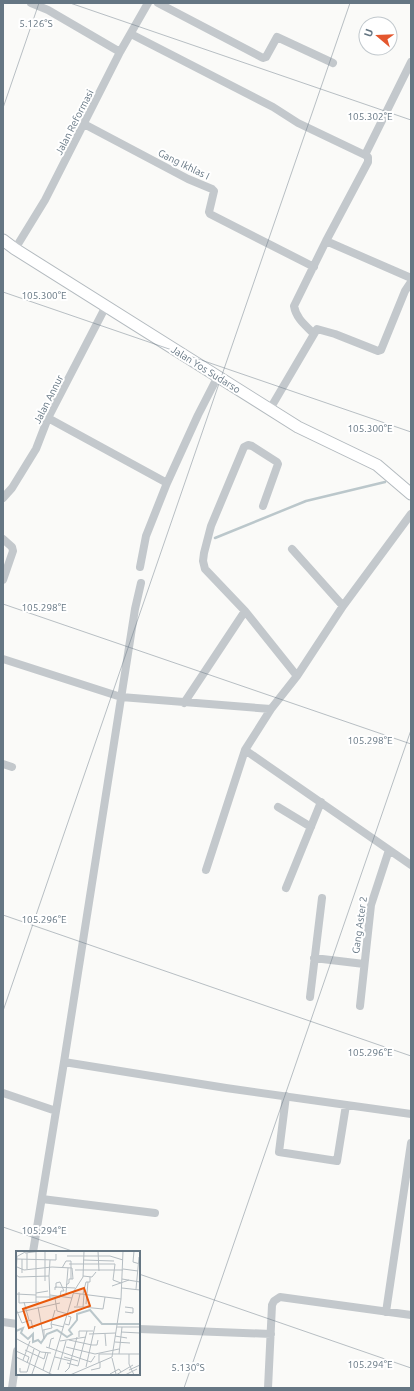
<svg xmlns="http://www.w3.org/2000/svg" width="414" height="1391" font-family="Ubuntu,sans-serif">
	<rect width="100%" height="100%" fill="#fafaf8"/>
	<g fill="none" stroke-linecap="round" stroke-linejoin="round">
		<path stroke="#bbc7cb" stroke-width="2.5" d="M 215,538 L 306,501 L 385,482"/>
		<defs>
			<path id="secondary" d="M 3,240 L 15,249 L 298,427 L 377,465 L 411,494"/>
		</defs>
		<use href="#secondary" stroke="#b3babf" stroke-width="13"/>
		<path stroke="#c3c8cc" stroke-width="8" d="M 31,3 L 48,10 L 120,52
			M 158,3 L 263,58 L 266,57 L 277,37 L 333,63
			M 131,34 L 273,107 L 298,123 L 365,155 L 368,157 L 368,162 L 326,241 L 294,306 C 296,318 305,325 313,333
			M 84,124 L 188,179 L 212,189 L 214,191 L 209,212 L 210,214 L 314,267
			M 365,155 L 411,62
			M 326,241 L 411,278
			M 15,249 L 45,200 L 120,52 L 148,3
			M 270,409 L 317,329 L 335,334 L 378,351 L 381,350 L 405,291 L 411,282
			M 48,418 L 167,483
			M 3,498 L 12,488 L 36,449 L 48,418 L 106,306
			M 3,539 L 12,547 L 13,551 L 3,580
			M 292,549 L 343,606
			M 140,567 L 146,536 L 167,483 L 198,415 L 218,376
			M 245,611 L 205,569 L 203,561 L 204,553 L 211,526 L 244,447 L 248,445 L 252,446 L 277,462 L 278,464 L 263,506
			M 3,659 L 121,697 L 271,709 L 297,676 L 343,606 L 411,514
			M 184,703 L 245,611 L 297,676
			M 245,750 L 411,865
			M 3,764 L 12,767
			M 278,807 L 311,827
			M 206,870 L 245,750 L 271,709
			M 286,888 L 321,802
			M 314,958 L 364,964
			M 310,997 L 322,898
			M 360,1006 L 371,905 L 389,850
			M 64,1062 L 226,1088 L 411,1114
			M 3,1093 L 56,1111
			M 286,1096 L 279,1152 L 337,1161 L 346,1105
			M 42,1199 L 155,1213
			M 33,1252 L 64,1062 L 135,609 L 141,583
			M 386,1312 L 411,1143
			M 3,1322 L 17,1324
			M 139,1329 L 271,1334
			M 12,1388 L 17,1351
			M 268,1388 L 272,1305 L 274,1301 L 280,1297 L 411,1315"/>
		<use href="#secondary" stroke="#fff" stroke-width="11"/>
	</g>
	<path fill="none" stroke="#657683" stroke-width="1" stroke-opacity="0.45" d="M 70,3 L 411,120M 3,108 L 39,3M 3,292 L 411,432M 3,604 L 411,744M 3,915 L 411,1056M 3,1011 L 350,3M 3,1227 L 75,1252M 139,1274 L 411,1368M 184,1388 L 411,730"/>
	<g text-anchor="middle" stroke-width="4" stroke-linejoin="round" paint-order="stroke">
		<g font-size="10" fill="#657683" stroke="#fff">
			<text transform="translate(74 122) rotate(-63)" y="4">Jalan Reformasi</text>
			<text transform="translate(184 164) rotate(26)" y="4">Gang Ikhlas I</text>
			<text transform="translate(206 369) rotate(32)" y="4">Jalan Yos Sudarso</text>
			<text transform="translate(48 399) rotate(-63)" y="4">Jalan Annur</text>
			<text transform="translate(359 925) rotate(-82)" y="4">Gang Aster 2</text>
		</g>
	</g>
	<g transform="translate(16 1251)">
		<rect width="124" height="124" fill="#fafaf8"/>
		<path fill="none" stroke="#bbc7cb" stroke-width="2" d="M 0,80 L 7,77 L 5,82 L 12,88 L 17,83 L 17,91 L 22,89 L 25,92 L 31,83 L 41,79 L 51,86 L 56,83 L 53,79 L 61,69 L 61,63 L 74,59 L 86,73 L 124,73"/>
		<path fill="none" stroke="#b5bdc2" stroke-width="1" d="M 82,0 L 83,20M 118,0 L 117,11 L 124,13M 9,2 L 26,0M 51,5 L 94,5 L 107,9M 0,6 L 11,0M 1,6 L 0,24 L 3,26 L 33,25 L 34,9M 1,8 L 40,9 L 40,3M 67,9 L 98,10M 53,13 L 99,13 L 97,29 L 105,32M 1,16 L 8,19 L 36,16 L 56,17 L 57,28 L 53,28 L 53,32 L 50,34M 46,17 L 50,10 L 55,10 L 55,28M 11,18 L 11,2M 107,18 L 122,20M 59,19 L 107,19M 6,22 L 6,8M 33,25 L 34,49M 67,25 L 76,26 L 80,21M 106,28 L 124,31M 29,30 L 29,0M 96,35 L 113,29M 40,37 L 40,32 L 44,31 L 48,40 L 45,40M 106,37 L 124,39M 120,38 L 123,6M 39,39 L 39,36 L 59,37M 3,41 L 3,52 L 23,51M 20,42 L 32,40M 50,42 L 52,17M 57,42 L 105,48M 0,43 L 20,44M 67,43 L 70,31 L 74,31 L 74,26M 34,44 L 56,47M 20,46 L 44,46 L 45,40M 39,47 L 41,60 L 52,63M 8,51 L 13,69M 20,52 L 20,0M 70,53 L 72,31M 61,55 L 64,43M 22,56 L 28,88 L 28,79M 58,56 L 67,56 L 68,43M 67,56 L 87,58 L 89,46M 0,58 L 6,72 L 15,69 L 17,78M 39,59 L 35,73 L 48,76M 109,61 L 117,62 L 117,57 L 109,56M 0,62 L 44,52M 49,73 L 53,74 L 55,66 L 52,65M 101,76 L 124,76M 27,79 L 36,77 L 35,73M 105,81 L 124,82M 73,83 L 100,82M 89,83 L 90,95M 99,85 L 111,87M 63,86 L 63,80 L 77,80M 1,88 L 25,101 L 35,102M 53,89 L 76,94 L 81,94 L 82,89M 44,90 L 70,86M 99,91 L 114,92M 30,96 L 75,111 L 79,105M 50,96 L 79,103 L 103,98M 33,97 L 35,88 L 38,87M 9,99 L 28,108 L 30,101M 0,100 L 13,106 L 11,112M 103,103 L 106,76M 113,103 L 113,113 L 118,124M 0,106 L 37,124M 39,106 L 55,110M 48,106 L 62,110M 96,107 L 100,123M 7,109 L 14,90M 51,112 L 62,115 L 71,80M 83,112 L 83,103 L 124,103M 70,116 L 79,75M 4,117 L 4,121 L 11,121 L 18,98M 27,119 L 32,102M 42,119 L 50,90M 75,119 L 84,117 L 84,111M 113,119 L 124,114M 49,121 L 53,117 L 61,86M 16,123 L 24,100M 94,123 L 103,118 L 105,121M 33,124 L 58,40 L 67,26 L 68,0M 54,124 L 96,106 L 105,48 L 107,0M 100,124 L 117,114M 109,124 L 121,118"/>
		<path fill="#e8590c" fill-opacity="0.15" stroke="#e8590c" stroke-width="2" d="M 68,37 L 74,55 L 13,77 L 7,58 Z"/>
		<rect width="124" height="124" fill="none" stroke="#657683" stroke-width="2"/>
	</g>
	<g font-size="10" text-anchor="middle" fill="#657683" stroke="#fff" stroke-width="4" stroke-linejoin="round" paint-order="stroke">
		<text x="36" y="27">5.126°S</text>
		<text x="370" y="120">105.302°E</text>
		<text x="44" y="299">105.300°E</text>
		<text x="370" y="432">105.300°E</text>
		<text x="44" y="611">105.298°E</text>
		<text x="370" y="744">105.298°E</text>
		<text x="44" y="923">105.296°E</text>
		<text x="370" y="1056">105.296°E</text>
		<text x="44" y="1234">105.294°E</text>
		<text x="370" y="1368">105.294°E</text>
		<text x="188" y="1371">5.130°S</text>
	</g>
	<rect width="414" height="1391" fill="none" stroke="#657683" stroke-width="8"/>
	<g transform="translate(378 36) rotate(289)"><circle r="19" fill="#ffffff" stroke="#c1c8cd"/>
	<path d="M0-3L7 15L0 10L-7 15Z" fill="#e4572e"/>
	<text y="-6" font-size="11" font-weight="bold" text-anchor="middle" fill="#657683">U</text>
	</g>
</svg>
